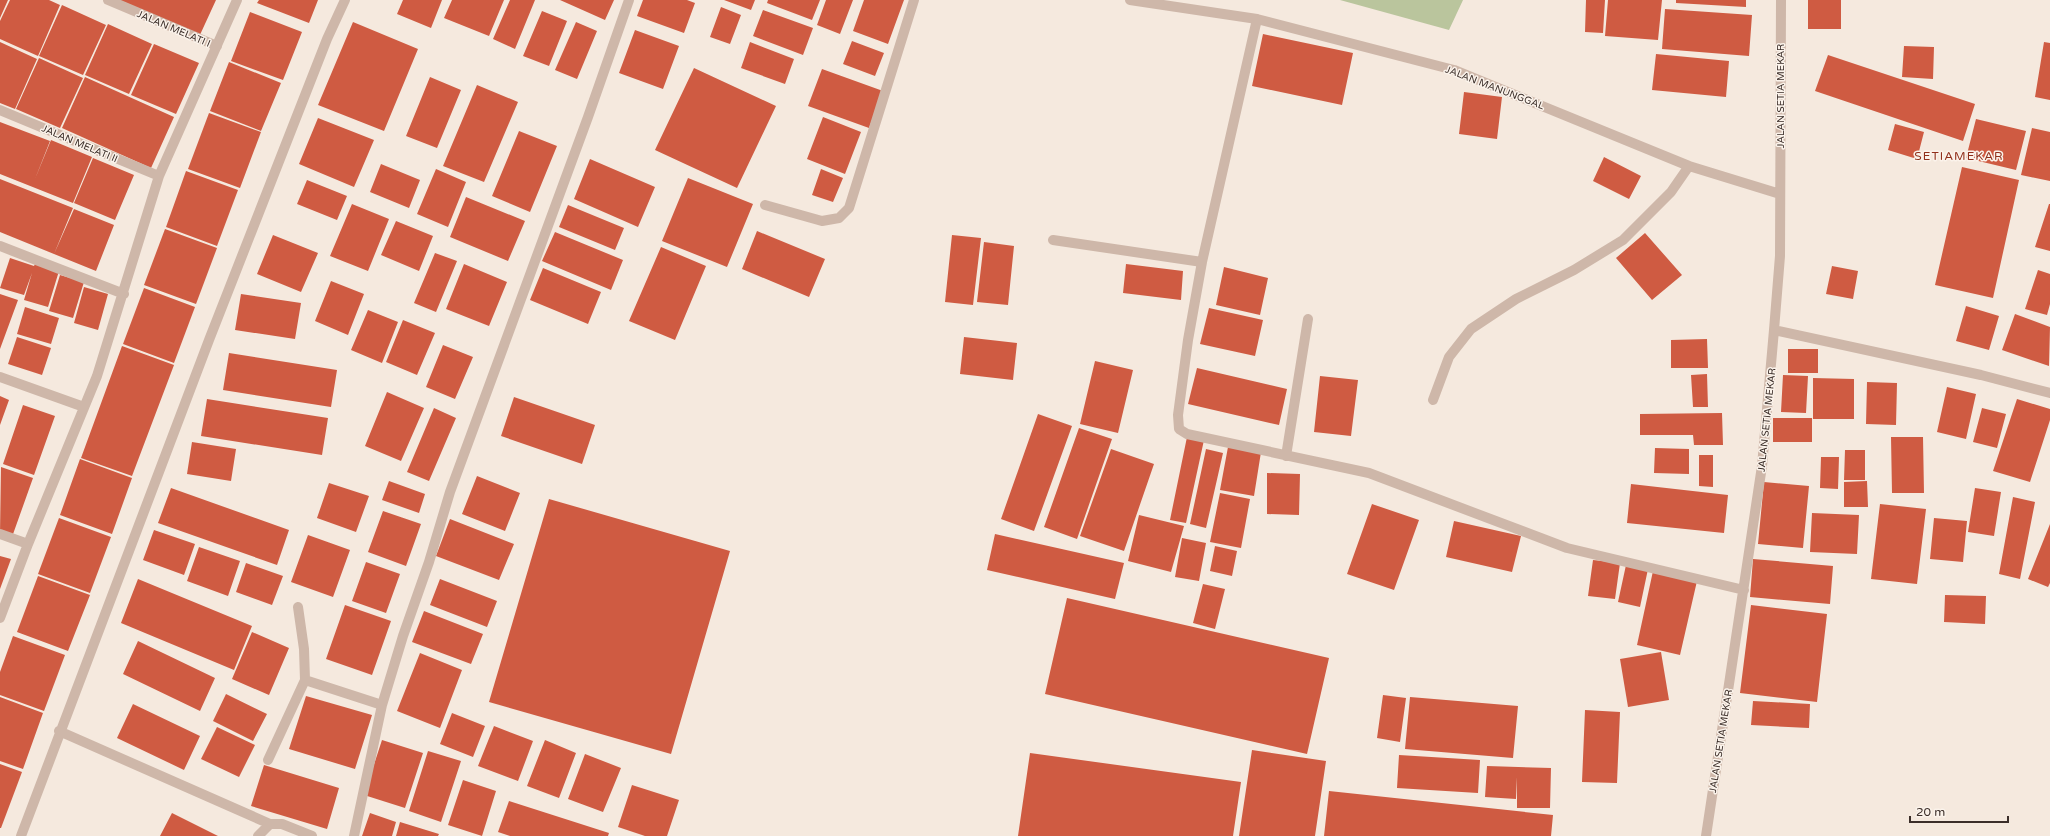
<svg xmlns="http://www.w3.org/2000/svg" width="2050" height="836" font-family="'Varela Round',sans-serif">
	<rect width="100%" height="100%" fill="#f5e9de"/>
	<path fill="#bac59d" d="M 1340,0 L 1463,0 L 1449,30 Z"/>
	<path fill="#cf5b42" d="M 0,0 L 8,0 L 0,18 Z
		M 10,0 L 49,0 L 60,5 L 38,56 L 0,39 L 0,21 Z
		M 114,0 L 216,0 L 199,37 Z
		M 259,0 L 318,0 L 309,23 L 257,3 Z
		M 403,0 L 442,0 L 431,28 L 397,14 Z
		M 452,0 L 504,0 L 489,36 L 444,18 Z
		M 510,0 L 535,0 L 515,49 L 493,39 Z
		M 560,0 L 614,0 L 605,20 Z
		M 643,0 L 687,0 L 695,3 L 684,33 L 637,16 Z
		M 724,0 L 755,0 L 751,10 Z
		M 768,0 L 820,0 L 812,20 L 767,3 Z
		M 826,0 L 853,0 L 840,34 L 817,25 Z
		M 864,0 L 904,0 L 888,44 L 853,31 Z
		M 1586,0 L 1605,0 L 1603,33 L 1585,32 Z
		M 1608,0 L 1662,0 L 1658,40 L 1605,36 Z
		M 1676,0 L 1746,0 L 1746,7 L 1676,3 Z
		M 1808,0 L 1841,0 L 1841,29 L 1808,29 Z
		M 62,5 L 106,25 L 83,75 L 39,56 Z
		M 721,7 L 741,15 L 730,44 L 710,37 Z
		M 1665,9 L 1752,15 L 1749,56 L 1662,49 Z
		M 763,10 L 813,28 L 803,55 L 753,36 Z
		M 542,11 L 567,21 L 549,66 L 523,56 Z
		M 250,12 L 302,32 L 283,80 L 231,61 Z
		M 353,22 L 418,49 L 384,131 L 318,105 Z
		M 576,22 L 597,31 L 577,79 L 555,70 Z
		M 108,24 L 152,44 L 129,94 L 85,75 Z
		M 635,30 L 679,46 L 663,89 L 619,73 Z
		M 1263,34 L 1353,53 L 1342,105 L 1252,86 Z
		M 852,41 L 884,53 L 875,76 L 843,64 Z
		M 0,42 L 37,59 L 15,109 L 0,103 Z
		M 750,42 L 794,59 L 785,84 L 741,68 Z
		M 2044,42 L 2050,43 L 2050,100 L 2035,97 Z
		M 154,44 L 199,63 L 176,114 L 131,95 Z
		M 1904,46 L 1934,47 L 1933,79 L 1902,77 Z
		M 1656,54 L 1729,61 L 1726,97 L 1652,90 Z
		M 1828,55 L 1975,104 L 1963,141 L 1815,91 Z
		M 39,58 L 83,78 L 60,128 L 16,109 Z
		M 229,62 L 281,83 L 261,131 L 210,111 Z
		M 694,68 L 776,106 L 737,188 L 655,150 Z
		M 822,69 L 883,91 L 869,128 L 808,106 Z
		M 85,77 L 174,117 L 151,168 L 62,128 Z
		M 430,77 L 461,90 L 437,148 L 406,136 Z
		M 477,85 L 518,102 L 484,182 L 443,166 Z
		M 1464,92 L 1502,97 L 1497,139 L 1459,134 Z
		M 209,113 L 261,132 L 240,188 L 188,169 Z
		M 823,117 L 861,132 L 845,174 L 807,159 Z
		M 318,118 L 374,140 L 354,187 L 299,164 Z
		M 1976,119 L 2026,131 L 2016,170 L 1966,158 Z
		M 0,122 L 50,141 L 35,179 L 51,140 L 92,157 L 73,203 L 0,174 Z
		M 1895,124 L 1924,132 L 1917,159 L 1888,150 Z
		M 2032,128 L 2050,132 L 2050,181 L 2021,175 Z
		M 519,131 L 557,146 L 530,212 L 492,196 Z
		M 1604,157 L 1641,176 L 1629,199 L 1593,181 Z
		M 93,158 L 134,175 L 115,220 L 74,203 Z
		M 590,159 L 655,187 L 638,227 L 574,199 Z
		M 381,164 L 420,180 L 409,208 L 370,192 Z
		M 1962,167 L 2019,180 L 1993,298 L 1935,285 Z
		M 436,169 L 466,182 L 448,227 L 417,214 Z
		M 821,169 L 843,178 L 833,202 L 812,195 Z
		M 186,171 L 238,190 L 217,246 L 166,227 Z
		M 688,178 L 753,204 L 727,267 L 662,241 Z
		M 0,179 L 73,208 L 54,254 L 0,232 Z
		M 307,180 L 347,196 L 337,220 L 297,204 Z
		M 466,197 L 525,221 L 508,261 L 450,237 Z
		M 352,204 L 389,219 L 368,271 L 330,256 Z
		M 2049,204 L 2050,204 L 2050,251 L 2035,247 Z
		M 568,205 L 624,228 L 615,250 L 559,227 Z
		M 74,209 L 114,225 L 96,271 L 54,254 Z
		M 396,221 L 433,236 L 419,271 L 381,255 Z
		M 165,229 L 217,248 L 196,304 L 144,285 Z
		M 757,231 L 825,259 L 809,297 L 742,269 Z
		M 555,232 L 623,260 L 611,290 L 542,261 Z
		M 1645,233 L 1682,275 L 1652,300 L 1616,258 Z
		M 273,235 L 318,253 L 301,292 L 257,274 Z
		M 952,235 L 981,238 L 973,305 L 945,302 Z
		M 984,242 L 1014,246 L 1008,305 L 977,302 Z
		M 661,247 L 706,266 L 675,340 L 629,321 Z
		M 435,253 L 457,261 L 436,312 L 414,303 Z
		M 10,258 L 34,266 L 35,264 L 59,271 L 48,307 L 24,300 L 32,273 L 24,295 L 0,288 Z
		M 464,264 L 507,282 L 489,326 L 446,309 Z
		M 1126,264 L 1183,271 L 1181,300 L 1123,293 Z
		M 1832,266 L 1858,271 L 1853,299 L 1826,294 Z
		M 1224,267 L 1268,278 L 1260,315 L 1216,305 Z
		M 543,268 L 601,292 L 588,324 L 530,300 Z
		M 2038,270 L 2050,274 L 2050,304 L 2047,315 L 2025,309 Z
		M 60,275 L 84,282 L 73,318 L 49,311 Z
		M 331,281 L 364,294 L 348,335 L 315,321 Z
		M 84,287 L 108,294 L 98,330 L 74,323 Z
		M 144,288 L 195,307 L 174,363 L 123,344 Z
		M 0,294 L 18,300 L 0,349 Z
		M 241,294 L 301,303 L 295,339 L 235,330 Z
		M 1966,306 L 1999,316 L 1989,350 L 1956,341 Z
		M 25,307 L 59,318 L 51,344 L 17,334 Z
		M 1209,308 L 1263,320 L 1255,356 L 1200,344 Z
		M 368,310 L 398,322 L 382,363 L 351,350 Z
		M 2015,314 L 2050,327 L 2049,366 L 2002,350 Z
		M 403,320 L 435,333 L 417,375 L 386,362 Z
		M 17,337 L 51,348 L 42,375 L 8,364 Z
		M 964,337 L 1017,343 L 1013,380 L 960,374 Z
		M 1707,339 L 1708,368 L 1671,368 L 1671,340 Z
		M 443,345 L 473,357 L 455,399 L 426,387 Z
		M 122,346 L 174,365 L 132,476 L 81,458 Z
		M 1788,349 L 1818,349 L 1818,373 L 1788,373 Z
		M 229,353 L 337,370 L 331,407 L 223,390 Z
		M 1095,361 L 1133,370 L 1118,433 L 1080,424 Z
		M 1197,368 L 1287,389 L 1279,425 L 1188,404 Z
		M 1707,374 L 1708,407 L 1693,407 L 1691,375 Z
		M 1783,375 L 1808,376 L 1806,413 L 1781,412 Z
		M 1320,376 L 1358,380 L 1351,436 L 1314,432 Z
		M 1813,378 L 1854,379 L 1854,419 L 1813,419 Z
		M 1867,382 L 1897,383 L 1896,425 L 1866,424 Z
		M 1947,387 L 1976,394 L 1966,439 L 1937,432 Z
		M 387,392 L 424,408 L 401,461 L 365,446 Z
		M 0,396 L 9,400 L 0,425 Z
		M 514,397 L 595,425 L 582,464 L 501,436 Z
		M 207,399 L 328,418 L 322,455 L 201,436 Z
		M 2017,399 L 2050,409 L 2050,420 L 2030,482 L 1993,471 Z
		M 23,405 L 55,416 L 34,475 L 3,464 Z
		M 434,408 L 456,418 L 429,481 L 407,472 Z
		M 1982,408 L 2006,414 L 1997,448 L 1973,442 Z
		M 1722,413 L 1723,445 L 1694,445 L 1693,435 L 1640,435 L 1640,414 Z
		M 1038,414 L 1072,426 L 1034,531 L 1001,519 Z
		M 1773,418 L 1812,418 L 1812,442 L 1773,442 Z
		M 1079,428 L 1112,439 L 1077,539 L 1044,527 Z
		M 1187,437 L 1204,440 L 1186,523 L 1170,520 Z
		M 1891,437 L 1923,437 L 1924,493 L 1892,493 Z
		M 192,442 L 236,449 L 231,481 L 187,474 Z
		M 1228,447 L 1261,452 L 1254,496 L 1220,490 Z
		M 1655,448 L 1689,449 L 1689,474 L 1654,473 Z
		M 1111,449 L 1154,464 L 1124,551 L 1080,536 Z
		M 1206,449 L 1223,453 L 1206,528 L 1190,524 Z
		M 1845,450 L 1865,450 L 1865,480 L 1844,480 Z
		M 1699,455 L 1713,455 L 1713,487 L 1699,486 Z
		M 1821,457 L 1839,457 L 1838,489 L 1820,488 Z
		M 80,459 L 132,478 L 112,534 L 60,515 Z
		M 1,467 L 33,478 L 12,537 L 0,533 Z
		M 1267,473 L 1300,474 L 1299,515 L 1267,514 Z
		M 477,476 L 520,493 L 505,531 L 462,514 Z
		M 389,481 L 425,494 L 419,513 L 382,500 Z
		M 1867,481 L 1868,507 L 1844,507 L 1844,482 Z
		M 1764,482 L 1809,486 L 1803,548 L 1758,544 Z
		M 329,483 L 369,496 L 356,532 L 317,518 Z
		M 1631,484 L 1728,495 L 1724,533 L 1627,523 Z
		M 171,488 L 289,530 L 277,565 L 158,523 Z
		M 1975,488 L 2001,492 L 1994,536 L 1968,532 Z
		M 1220,493 L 1250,499 L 1241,548 L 1210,542 Z
		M 2013,497 L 2035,502 L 2020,579 L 1999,574 Z
		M 549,499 L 730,551 L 671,754 L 489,702 Z
		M 1372,504 L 1419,520 L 1394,590 L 1347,574 Z
		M 1880,504 L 1926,509 L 1917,584 L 1871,579 Z
		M 383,511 L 421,524 L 406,566 L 368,552 Z
		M 1812,513 L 1859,515 L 1857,554 L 1810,552 Z
		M 1139,515 L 1184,526 L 1171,572 L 1128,561 Z
		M 59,518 L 111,537 L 90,593 L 38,574 Z
		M 1934,518 L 1967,521 L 1963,562 L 1930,559 Z
		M 450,519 L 514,544 L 499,580 L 436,556 Z
		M 1454,521 L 1521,536 L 1512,572 L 1446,557 Z
		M 2050,524 L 2050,583 L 2048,587 L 2028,579 Z
		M 154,530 L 195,544 L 184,575 L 143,560 Z
		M 995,534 L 1124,563 L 1115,599 L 987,570 Z
		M 308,535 L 350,550 L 333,597 L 291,582 Z
		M 1182,538 L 1206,543 L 1199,581 L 1175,577 Z
		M 1215,546 L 1237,551 L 1232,576 L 1210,571 Z
		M 199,547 L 240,561 L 228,596 L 187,581 Z
		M 0,556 L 11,559 L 0,589 Z
		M 1753,559 L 1833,566 L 1830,604 L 1750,597 Z
		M 1593,560 L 1620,563 L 1615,599 L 1588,596 Z
		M 366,562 L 400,574 L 386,613 L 352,601 Z
		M 246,563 L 283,576 L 272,605 L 236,592 Z
		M 1626,565 L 1648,569 L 1640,607 L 1618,602 Z
		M 1653,571 L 1697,581 L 1680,655 L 1637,645 Z
		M 38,576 L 90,595 L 68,651 L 17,632 Z
		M 138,579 L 252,626 L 234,670 L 121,623 Z
		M 440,579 L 497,601 L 487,627 L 430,605 Z
		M 1203,584 L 1225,589 L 1215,629 L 1193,623 Z
		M 1945,595 L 1986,596 L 1985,624 L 1944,622 Z
		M 1067,598 L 1329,658 L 1307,754 L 1045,694 Z
		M 345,605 L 391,621 L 372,675 L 326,659 Z
		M 1751,605 L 1827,614 L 1817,702 L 1740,693 Z
		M 424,611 L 483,634 L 471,664 L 412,642 Z
		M 252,632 L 289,648 L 269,695 L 232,679 Z
		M 13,636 L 65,655 L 44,711 L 0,695 L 0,672 Z
		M 138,641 L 215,678 L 200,711 L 123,674 Z
		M 1661,652 L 1669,700 L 1628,707 L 1620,659 Z
		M 420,653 L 462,670 L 440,728 L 397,711 Z
		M 226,694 L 267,714 L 253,741 L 213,721 Z
		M 1383,695 L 1406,698 L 1400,742 L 1377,738 Z
		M 306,696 L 372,715 L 355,769 L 289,749 Z
		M 0,697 L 43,713 L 23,769 L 0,761 Z
		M 1410,697 L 1518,706 L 1513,758 L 1405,749 Z
		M 1753,701 L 1810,704 L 1809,728 L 1751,725 Z
		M 133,704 L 200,736 L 184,770 L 117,738 Z
		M 1585,710 L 1620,712 L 1617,783 L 1582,782 Z
		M 452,713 L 485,726 L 473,757 L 440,744 Z
		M 494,726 L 533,741 L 518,781 L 478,766 Z
		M 217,727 L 255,745 L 239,777 L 201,759 Z
		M 382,740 L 423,753 L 405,808 L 364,795 Z
		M 545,740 L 576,753 L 559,798 L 527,786 Z
		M 1252,750 L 1326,761 L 1315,836 L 1239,836 Z
		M 428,751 L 461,761 L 441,822 L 409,811 Z
		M 1030,753 L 1241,782 L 1233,836 L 1018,836 Z
		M 585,754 L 621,768 L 603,812 L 568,799 Z
		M 1399,755 L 1480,760 L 1478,793 L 1397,788 Z
		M 0,764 L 22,772 L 1,828 L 0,828 Z
		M 264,765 L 339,788 L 327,829 L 251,806 Z
		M 1487,766 L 1551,768 L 1550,808 L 1517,808 L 1517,777 L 1516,799 L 1485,797 Z
		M 463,780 L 496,791 L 482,836 L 448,825 Z
		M 632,785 L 679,800 L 667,836 L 645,836 L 618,827 Z
		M 1329,791 L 1553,815 L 1551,836 L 1324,836 Z
		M 509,801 L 609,833 L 608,836 L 510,836 L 498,832 Z
		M 172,813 L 218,836 L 160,836 Z
		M 370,813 L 396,822 L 392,836 L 362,836 Z
		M 400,822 L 439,834 L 438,836 L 396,836 Z"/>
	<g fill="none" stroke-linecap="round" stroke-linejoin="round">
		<path stroke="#ceb7a9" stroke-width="10" d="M 108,0 L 217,46
			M 1130,0 L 1257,19 L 1454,70 L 1689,166 L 1780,194
			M 1257,19 L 1202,262 L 1188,340 L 1178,415 L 1179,429 L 1187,434 L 1369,473 L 1567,548 L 1744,590
			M 0,110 L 159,176
			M 765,205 L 822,221 L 839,218 L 849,208 L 914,0
			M 1053,240 L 1202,262
			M 0,246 L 124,294
			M 1774,330 L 1981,375 L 2050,393
			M 0,377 L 84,407
			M 1433,400 L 1449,357 L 1471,329 L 1516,299 L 1574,270 L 1623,240 L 1671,192 L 1689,166
			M 1286,456 L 1308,319
			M 0,534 L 28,544
			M 0,618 L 28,544 L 97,376 L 159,176 L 237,0
			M 305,680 L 382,705
			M 59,731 L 270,824
			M 268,760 L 305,680 L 304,649 L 298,607
			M 21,836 L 209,340 L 327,39 L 345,0
			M 258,836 L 270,824 L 282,824 L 312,836
			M 354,836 L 382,705 L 403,636 L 429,562 L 450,492 L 588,117 L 629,0
			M 1706,836 L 1762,466 L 1774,330 L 1780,256 L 1781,0"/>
	</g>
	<g text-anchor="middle" stroke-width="3" stroke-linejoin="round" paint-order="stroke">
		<g font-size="10" fill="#3b2e29" stroke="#fbf3eb">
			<text transform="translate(174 28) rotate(23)" y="4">JALAN MELATI I</text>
			<text transform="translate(1495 87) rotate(21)" y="4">JALAN MANUNGGAL</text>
			<text transform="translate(1780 96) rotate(-90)" y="4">JALAN SETIA MEKAR</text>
			<text transform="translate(80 143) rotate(23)" y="4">JALAN MELATI II</text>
			<text transform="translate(1766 420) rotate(-84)" y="4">JALAN SETIA MEKAR</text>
			<text transform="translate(1720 741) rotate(-81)" y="4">JALAN SETIA MEKAR</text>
		</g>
		<g font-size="12" letter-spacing="1" fill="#902f1b" stroke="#fbf3eb">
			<text x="1959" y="160">SETIAMEKAR</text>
		</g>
	</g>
	<path d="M1910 816v6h98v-6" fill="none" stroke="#3b2e29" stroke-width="2"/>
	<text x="1916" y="816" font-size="12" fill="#3b2e29" stroke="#fbf3eb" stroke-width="3" paint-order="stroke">20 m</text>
</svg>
